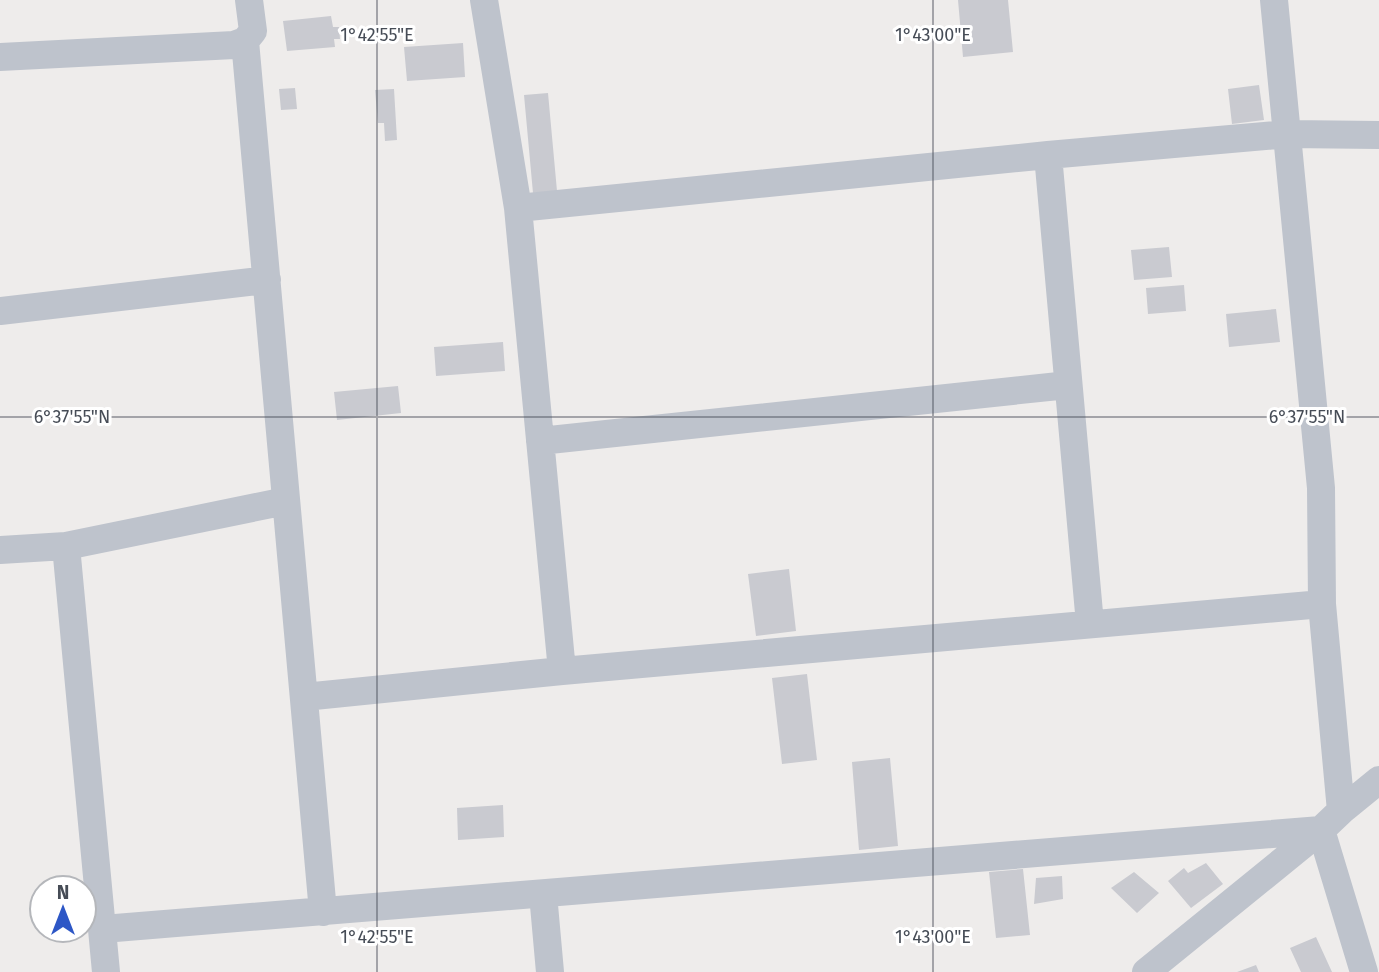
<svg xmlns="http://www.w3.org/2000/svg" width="1379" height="972" font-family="'Fira Sans',sans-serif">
	<rect width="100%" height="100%" fill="#eeeceb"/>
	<path fill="#c9cad0" d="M 958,0 L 1008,0 L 1013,52 L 963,57 Z
		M 331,16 L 333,27 L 339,27 L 340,39 L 334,39 L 335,47 L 287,51 L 283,21 Z
		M 463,43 L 465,77 L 407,81 L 404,47 Z
		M 1259,85 L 1264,120 L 1232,124 L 1228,89 Z
		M 295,88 L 297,109 L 281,110 L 279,89 Z
		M 394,89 L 397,140 L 385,141 L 384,123 L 378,123 L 375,90 Z
		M 548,93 L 557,191 L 533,193 L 524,95 Z
		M 1169,247 L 1172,277 L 1134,280 L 1131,250 Z
		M 1184,285 L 1186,311 L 1148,314 L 1146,288 Z
		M 1276,309 L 1280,342 L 1229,347 L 1226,314 Z
		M 503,342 L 505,371 L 436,376 L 434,347 Z
		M 398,386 L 401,413 L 337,420 L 334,392 Z
		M 789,569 L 796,631 L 756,636 L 748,574 Z
		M 807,674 L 817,760 L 782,764 L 772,678 Z
		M 890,758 L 898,846 L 859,850 L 852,762 Z
		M 503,805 L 504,837 L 458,840 L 457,808 Z
		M 1206,863 L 1223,884 L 1191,908 L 1168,881 L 1184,868 L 1188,873 Z
		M 1023,869 L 1030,935 L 996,938 L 989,872 Z
		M 1134,872 L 1159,893 L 1137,913 L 1111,888 Z
		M 1062,876 L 1063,899 L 1034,904 L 1036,878 Z
		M 1316,937 L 1332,972 L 1301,972 L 1290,948 Z
		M 1256,965 L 1259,972 L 1237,972 Z"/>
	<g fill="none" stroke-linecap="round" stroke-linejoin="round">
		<path stroke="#bec3cc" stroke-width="28" d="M 484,0 L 518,208 L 562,671
			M 1274,0 L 1321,488 L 1322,604 L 1341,811
			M 245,41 L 323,912
			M 0,57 L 234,45 L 245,41 L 253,31 L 249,0
			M 1048,155 L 1090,624
			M 518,208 L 1048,155 L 1288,134 L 1379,135
			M 0,311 L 267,280
			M 540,441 L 1068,385
			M 66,546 L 106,972
			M 0,550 L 66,546 L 286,501
			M 304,697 L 562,671 L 1322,604
			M 543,894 L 550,972
			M 103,929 L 1321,830 L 1364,972
			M 1146,972 L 1321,830 L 1341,811 L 1379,780"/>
	</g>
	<path fill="none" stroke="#464c56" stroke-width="2" stroke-opacity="0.45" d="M 377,0 L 377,972M 933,0 L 933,972M 0,417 L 1379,417"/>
	<g font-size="18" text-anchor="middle" fill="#464c56" stroke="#fff" stroke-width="6" stroke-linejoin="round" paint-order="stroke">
		<text x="377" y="41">1°42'55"E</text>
		<text x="933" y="41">1°43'00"E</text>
		<text x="72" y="423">6°37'55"N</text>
		<text x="1307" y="423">6°37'55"N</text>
		<text x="377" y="943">1°42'55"E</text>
		<text x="933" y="943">1°43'00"E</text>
	</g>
	<g transform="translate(63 909)"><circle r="33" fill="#ffffff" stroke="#b5b7bb" stroke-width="2"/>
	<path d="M0-5L12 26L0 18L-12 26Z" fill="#2d57c6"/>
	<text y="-10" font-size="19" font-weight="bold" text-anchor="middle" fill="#464c56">N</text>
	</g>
</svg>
